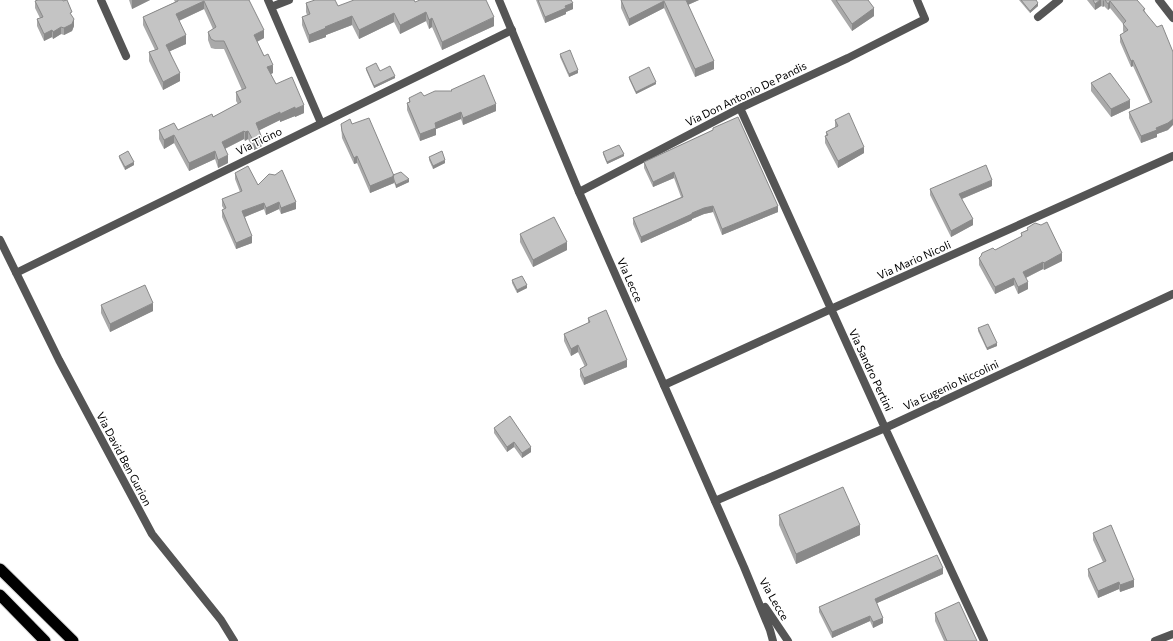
<svg xmlns="http://www.w3.org/2000/svg" width="1173" height="641" font-family="Commissioner,sans-serif">
	<rect width="100%" height="100%" fill="#fff"/>
	<g fill="none" stroke-linecap="round" stroke-linejoin="round">
		<defs>
			<path id="trunk" d="M 0,569 L 73,641
				M 0,595 L 45,641"/>
		</defs>
		<use href="#trunk" stroke="#dbdbdb" stroke-width="13"/>
		<path stroke="#555" stroke-width="8" d="M 101,0 L 126,56
			M 268,0 L 321,123
			M 1159,0 L 1173,18
			M 271,7 L 289,0
			M 1038,17 L 1059,0
			M 740,108 L 885,428 L 984,641
			M 579,192 L 740,108 L 848,58 L 925,19 L 917,0
			M 0,240 L 59,360 L 152,534 L 221,620 L 234,641
			M 16,273 L 512,30
			M 664,385 L 831,309 L 1173,156
			M 715,501 L 885,428 L 1173,294"/>
		<path stroke="#555" stroke-width="8" d="M 499,0 L 579,192 L 744,567 L 770,630 L 773,641
			M 765,607 L 788,641
			M 1155,641 L 1173,634"/>
		<use href="#trunk" stroke="#000" stroke-width="11"/>
	</g>
	<path fill="#a9a9a9" d="M 129,0 L 150,0 L 132,9 Z
		M 174,0 L 249,0 L 264,38 L 257,42 L 273,73 L 270,74 L 276,84 L 304,113 L 295,117 L 295,116 L 280,122 L 280,120 L 259,130 L 262,146 L 254,150 L 248,139 L 245,141 L 244,139 L 225,149 L 228,163 L 218,168 L 215,159 L 189,171 L 174,143 L 164,149 L 159,139 L 159,130 L 178,130 L 213,117 L 238,104 L 236,101 L 236,92 L 242,90 L 224,49 L 215,49 L 211,48 L 208,40 L 208,32 L 213,29 L 204,9 L 179,21 L 186,44 L 170,51 L 180,81 L 163,90 L 149,61 L 149,52 L 155,50 L 143,25 L 143,17 L 175,2 Z
		M 536,0 L 571,0 L 573,9 L 566,12 L 566,14 L 545,23 Z
		M 621,0 L 699,0 L 688,5 L 714,69 L 695,77 L 664,8 L 629,26 L 621,8 Z
		M 831,0 L 868,0 L 874,16 L 852,31 Z
		M 1019,0 L 1036,0 L 1038,6 L 1030,13 Z
		M 1087,0 L 1137,0 L 1145,11 L 1168,130 L 1157,134 L 1157,137 L 1141,143 L 1129,118 L 1129,112 L 1150,103 L 1133,66 L 1131,67 L 1120,42 L 1120,35 L 1124,33 L 1123,31 L 1123,24 L 1110,8 L 1108,10 L 1104,6 L 1103,7 L 1101,6 L 1095,10 Z
		M 35,1 L 72,16 L 74,26 L 72,31 L 64,35 L 61,34 L 53,39 L 52,37 L 44,41 L 37,26 L 37,19 L 40,18 L 35,8 Z
		M 415,2 L 494,26 L 442,50 L 432,27 L 429,29 L 426,21 L 400,34 L 394,22 L 359,39 L 352,25 L 326,35 L 326,37 L 309,43 L 302,25 L 302,17 L 307,15 L 306,12 L 306,3 L 338,6 Z
		M 560,54 L 578,73 L 569,77 L 560,57 Z
		M 366,68 L 380,71 L 395,78 L 374,88 L 366,70 Z
		M 629,77 L 656,84 L 636,94 L 629,79 Z
		M 1091,83 L 1130,108 L 1111,117 L 1091,91 Z
		M 451,90 L 496,111 L 463,125 L 461,119 L 436,129 L 436,135 L 420,141 L 407,110 L 407,103 L 409,103 L 409,98 L 424,96 L 451,91 Z
		M 835,120 L 864,153 L 838,168 L 825,143 L 825,136 L 826,136 L 826,132 L 835,128 Z
		M 341,124 L 352,124 L 393,175 L 409,182 L 396,188 L 394,182 L 394,183 L 370,193 L 357,163 L 354,164 L 342,138 Z
		M 713,128 L 778,212 L 722,235 L 713,212 L 704,214 L 692,219 L 692,220 L 641,243 L 633,224 L 633,218 L 681,197 L 674,178 L 653,187 L 644,168 L 644,162 L 713,130 Z
		M 603,152 L 624,156 L 607,164 L 603,154 Z
		M 119,156 L 134,165 L 125,170 L 119,158 Z
		M 429,157 L 445,163 L 433,169 L 429,160 Z
		M 235,173 L 258,185 L 296,209 L 281,214 L 279,209 L 266,215 L 264,209 L 245,217 L 252,243 L 236,249 L 222,217 L 222,210 L 224,209 L 222,206 L 222,199 L 240,192 L 235,179 Z
		M 992,186 L 962,199 L 973,225 L 951,237 L 930,195 L 930,189 Z
		M 1027,228 L 1062,261 L 1044,270 L 1043,269 L 1026,278 L 1028,289 L 1018,294 L 1014,285 L 995,294 L 979,265 L 979,258 L 1021,237 L 1021,233 L 1027,230 Z
		M 520,234 L 567,250 L 533,267 L 520,242 Z
		M 512,280 L 527,288 L 517,293 L 512,283 Z
		M 101,305 L 153,311 L 110,332 L 101,313 Z
		M 588,318 L 627,367 L 584,385 L 580,376 L 580,369 L 585,367 L 578,352 L 571,356 L 564,341 L 564,334 L 588,323 Z
		M 978,328 L 997,346 L 987,350 L 978,331 Z
		M 494,428 L 531,452 L 522,458 L 514,447 L 507,452 L 494,433 Z
		M 779,515 L 860,535 L 796,564 L 779,525 Z
		M 1093,533 L 1134,587 L 1120,592 L 1119,589 L 1098,598 L 1088,576 L 1088,569 L 1103,562 L 1093,540 Z
		M 943,574 L 877,603 L 883,623 L 873,628 L 870,621 L 832,638 L 819,612 L 819,607 Z
		M 935,613 L 977,641 L 944,641 L 935,621 Z"/>
	<path fill="#898989" d="M 132,0 L 150,0 L 132,9 Z
		M 685,0 L 699,0 L 685,6 Z
		M 1100,0 L 1101,0 L 1101,6 L 1095,10 L 1095,4 Z
		M 1104,0 L 1104,6 L 1103,7 L 1103,1 Z
		M 204,1 L 204,9 L 176,22 L 176,14 Z
		M 664,1 L 664,8 L 629,26 L 629,19 Z
		M 1110,1 L 1110,8 L 1108,10 L 1108,4 Z
		M 573,3 L 573,9 L 566,12 L 566,14 L 545,23 L 545,17 L 565,6 Z
		M 1038,3 L 1038,6 L 1030,13 L 1030,11 Z
		M 874,8 L 874,16 L 852,31 L 852,24 Z
		M 426,12 L 426,21 L 400,34 L 400,25 Z
		M 394,13 L 394,22 L 359,39 L 359,30 Z
		M 352,16 L 352,25 L 326,35 L 326,37 L 309,43 L 309,35 L 325,27 Z
		M 494,17 L 494,26 L 442,50 L 442,42 Z
		M 432,18 L 432,27 L 429,29 L 429,20 Z
		M 74,19 L 74,26 L 72,31 L 64,35 L 64,28 Z
		M 61,27 L 61,34 L 53,39 L 53,32 Z
		M 52,30 L 52,37 L 44,41 L 44,34 Z
		M 264,30 L 264,38 L 254,43 L 254,35 Z
		M 186,35 L 186,44 L 166,53 L 166,45 Z
		M 1133,60 L 1133,66 L 1131,67 L 1131,61 Z
		M 714,61 L 714,69 L 695,77 L 695,69 Z
		M 273,65 L 273,73 L 267,76 L 267,67 Z
		M 578,70 L 578,73 L 569,77 L 569,74 Z
		M 180,73 L 180,81 L 163,90 L 163,82 Z
		M 395,76 L 395,78 L 374,88 L 374,86 Z
		M 656,82 L 656,84 L 636,94 L 636,92 Z
		M 1130,100 L 1130,108 L 1111,117 L 1111,109 Z
		M 496,104 L 496,111 L 463,125 L 463,118 Z
		M 304,105 L 304,113 L 295,117 L 295,109 Z
		M 295,107 L 295,116 L 280,122 L 280,114 Z
		M 280,112 L 280,120 L 256,132 L 256,123 Z
		M 461,112 L 461,119 L 436,129 L 436,135 L 420,141 L 420,134 L 435,123 Z
		M 1173,119 L 1173,125 L 1168,130 L 1157,134 L 1157,137 L 1141,143 L 1141,136 Z
		M 244,131 L 244,139 L 222,150 L 222,142 Z
		M 248,131 L 248,139 L 245,141 L 245,132 Z
		M 174,135 L 174,143 L 164,149 L 164,140 Z
		M 262,138 L 262,146 L 254,150 L 254,142 Z
		M 864,147 L 864,153 L 838,168 L 838,161 Z
		M 215,151 L 215,159 L 189,171 L 189,163 Z
		M 624,154 L 624,156 L 607,164 L 607,162 Z
		M 228,155 L 228,163 L 218,168 L 218,160 Z
		M 357,156 L 357,163 L 354,164 L 354,158 Z
		M 445,160 L 445,163 L 433,169 L 433,166 Z
		M 134,162 L 134,165 L 125,170 L 125,167 Z
		M 674,172 L 674,178 L 653,187 L 653,182 Z
		M 394,176 L 394,183 L 370,193 L 370,186 Z
		M 409,179 L 409,182 L 396,188 L 396,185 Z
		M 992,180 L 992,186 L 959,200 L 959,194 Z
		M 279,202 L 279,209 L 266,215 L 266,208 Z
		M 296,202 L 296,209 L 281,214 L 281,208 Z
		M 264,203 L 264,209 L 242,218 L 242,211 Z
		M 713,206 L 713,212 L 704,214 L 692,219 L 692,220 L 641,243 L 641,237 L 692,213 L 704,208 Z
		M 778,206 L 778,212 L 722,235 L 722,229 Z
		M 973,219 L 973,225 L 951,237 L 951,231 Z
		M 252,236 L 252,243 L 236,249 L 236,243 Z
		M 567,242 L 567,250 L 533,267 L 533,260 Z
		M 1062,253 L 1062,261 L 1044,270 L 1044,263 Z
		M 1043,262 L 1043,269 L 1023,279 L 1023,272 Z
		M 1014,278 L 1014,285 L 995,294 L 995,287 Z
		M 1028,282 L 1028,289 L 1018,294 L 1018,287 Z
		M 527,285 L 527,288 L 517,293 L 517,290 Z
		M 153,303 L 153,311 L 110,332 L 110,324 Z
		M 997,343 L 997,346 L 987,350 L 987,348 Z
		M 578,345 L 578,352 L 571,356 L 571,349 Z
		M 627,360 L 627,367 L 584,385 L 584,378 Z
		M 514,442 L 514,447 L 507,452 L 507,447 Z
		M 531,447 L 531,452 L 522,458 L 522,453 Z
		M 860,525 L 860,535 L 796,564 L 796,554 Z
		M 943,568 L 943,574 L 875,604 L 875,599 Z
		M 1134,580 L 1134,587 L 1120,592 L 1120,585 Z
		M 1119,582 L 1119,589 L 1098,598 L 1098,591 Z
		M 870,616 L 870,621 L 832,638 L 832,632 Z
		M 883,618 L 883,623 L 873,628 L 873,622 Z"/>
	<path fill="#c4c4c4" stroke="#898989" d="M 38,0 L 63,0 L 63,1 L 67,0 L 72,12 L 70,13 L 74,19 L 72,24 L 64,28 L 61,27 L 53,32 L 52,30 L 44,34 L 37,19 L 43,17 L 35,1 Z
		M 178,0 L 249,0 L 264,30 L 254,35 L 263,54 L 264,56 L 268,54 L 273,65 L 267,67 L 276,84 L 292,77 L 304,105 L 295,109 L 295,107 L 280,114 L 280,112 L 256,123 L 262,138 L 254,142 L 248,131 L 245,132 L 244,131 L 222,142 L 228,155 L 218,160 L 215,151 L 189,163 L 174,135 L 164,140 L 159,130 L 174,123 L 178,130 L 212,114 L 213,117 L 241,102 L 236,92 L 246,88 L 224,41 L 215,41 L 211,39 L 208,32 L 216,27 L 204,1 L 176,14 L 186,35 L 166,45 L 180,73 L 163,82 L 149,52 L 158,49 L 143,17 L 178,1 Z
		M 315,0 L 335,0 L 338,6 L 354,0 L 414,0 L 415,2 L 420,0 L 486,0 L 494,17 L 442,42 L 432,18 L 429,20 L 426,12 L 400,25 L 394,13 L 359,30 L 352,16 L 325,27 L 326,28 L 309,35 L 302,17 L 310,14 L 306,3 Z
		M 538,0 L 571,0 L 573,3 L 565,6 L 566,8 L 545,17 Z
		M 621,0 L 686,0 L 714,61 L 695,69 L 664,1 L 629,19 Z
		M 836,0 L 868,0 L 874,8 L 852,24 Z
		M 1021,0 L 1036,0 L 1038,3 L 1030,11 Z
		M 1093,0 L 1100,0 L 1095,4 Z
		M 1105,0 L 1137,0 L 1145,9 L 1143,10 L 1157,27 L 1162,25 L 1173,52 L 1173,119 L 1168,123 L 1156,128 L 1157,130 L 1141,136 L 1129,112 L 1152,102 L 1133,60 L 1131,61 L 1120,35 L 1128,30 L 1123,24 L 1126,21 L 1110,1 L 1108,4 Z
		M 570,50 L 578,70 L 569,74 L 560,54 Z
		M 376,63 L 380,71 L 390,66 L 395,76 L 374,86 L 366,68 Z
		M 649,67 L 656,82 L 636,92 L 629,77 Z
		M 1110,73 L 1130,100 L 1111,109 L 1091,83 Z
		M 484,75 L 496,104 L 463,118 L 461,112 L 435,123 L 436,128 L 420,134 L 407,103 L 410,102 L 409,98 L 421,92 L 424,96 L 435,91 L 452,91 L 451,90 Z
		M 849,113 L 864,147 L 838,161 L 825,136 L 828,135 L 826,132 L 838,126 L 835,120 Z
		M 738,117 L 778,206 L 722,229 L 713,206 L 704,208 L 692,213 L 692,214 L 641,237 L 633,218 L 683,197 L 674,172 L 653,182 L 644,162 L 713,130 L 713,128 Z
		M 369,118 L 394,176 L 370,186 L 357,156 L 354,158 L 342,131 L 341,124 L 350,119 L 352,124 Z
		M 619,145 L 624,154 L 607,162 L 603,152 Z
		M 128,151 L 134,162 L 125,167 L 119,156 Z
		M 442,151 L 445,160 L 433,166 L 429,157 Z
		M 986,165 L 992,180 L 959,194 L 973,219 L 951,231 L 930,189 Z
		M 248,166 L 258,185 L 269,174 L 275,175 L 282,170 L 296,202 L 281,208 L 279,202 L 266,208 L 264,203 L 242,211 L 252,236 L 236,243 L 222,210 L 226,208 L 222,199 L 242,191 L 235,173 Z
		M 401,172 L 409,179 L 396,185 L 394,180 L 393,175 Z
		M 554,217 L 567,242 L 533,260 L 520,234 Z
		M 1047,222 L 1062,253 L 1044,263 L 1043,262 L 1023,272 L 1028,282 L 1018,287 L 1014,278 L 995,287 L 979,258 L 981,256 L 982,253 L 993,248 L 995,250 L 1022,236 L 1021,233 L 1028,230 L 1027,228 L 1035,223 L 1041,225 Z
		M 522,276 L 527,285 L 517,290 L 512,280 Z
		M 145,285 L 153,303 L 110,324 L 101,305 Z
		M 606,310 L 627,360 L 584,378 L 580,369 L 587,365 L 578,345 L 571,349 L 564,334 L 590,322 L 588,318 Z
		M 988,324 L 997,343 L 987,348 L 978,328 Z
		M 510,416 L 531,447 L 522,453 L 514,442 L 507,447 L 494,428 Z
		M 843,487 L 860,525 L 796,554 L 779,515 Z
		M 1111,525 L 1134,580 L 1120,585 L 1119,582 L 1098,591 L 1088,569 L 1106,561 L 1093,533 Z
		M 937,555 L 943,568 L 875,599 L 883,618 L 873,622 L 870,616 L 832,632 L 819,607 Z
		M 959,602 L 977,641 L 947,641 L 935,613 Z"/>
	<g text-anchor="middle" stroke-width="3.5" stroke-linejoin="round" paint-order="stroke">
		<g font-size="11" fill="#000" stroke="#fff">
			<text transform="translate(746 94) rotate(-26)" y="4">Via Don Antonio De Pandis</text>
			<text transform="translate(259 141) rotate(-26)" y="4">Via Ticino</text>
			<text transform="translate(914 260) rotate(-24)" y="4">Via Mario Nicoli</text>
			<text transform="translate(630 280) rotate(66)" y="4">Via Lecce</text>
			<text transform="translate(871 370) rotate(65)" y="4">Via Sandro Pertini</text>
			<text transform="translate(951 385) rotate(-25)" y="4">Via Eugenio Niccolini</text>
			<text transform="translate(124 459) rotate(62)" y="4">Via David Ben Gurion</text>
			<text transform="translate(774 599) rotate(60)" y="4">Via Lecce</text>
		</g>
	</g>
</svg>
